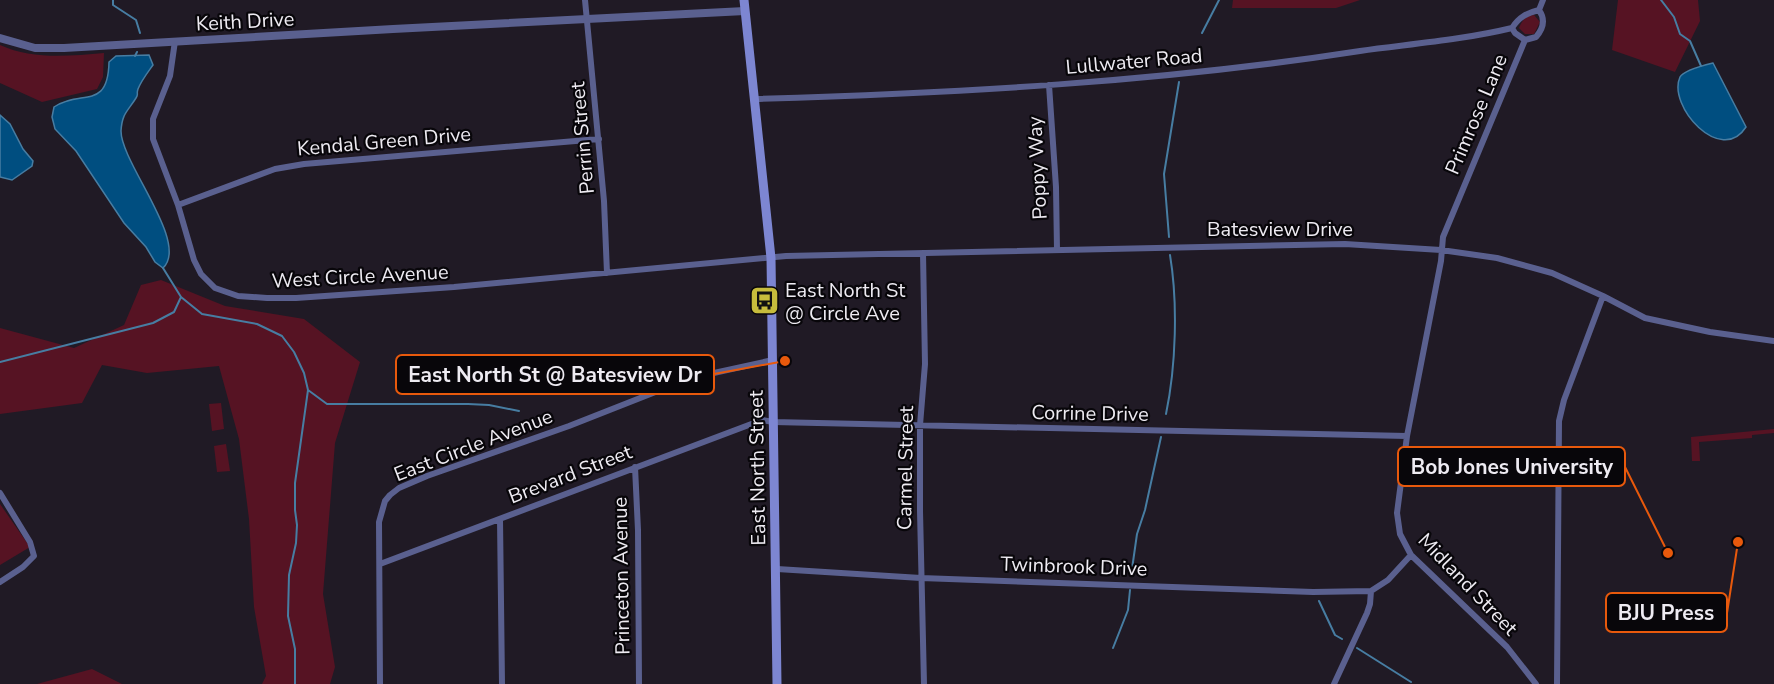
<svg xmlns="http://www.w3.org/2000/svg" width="1774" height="684" font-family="'Nunito Sans',sans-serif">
	<rect width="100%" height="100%" fill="#201a25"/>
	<path fill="#561323" d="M 1233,0 L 1360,0 L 1336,8 L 1232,8 Z
		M 1618,0 L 1698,0 L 1700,21 L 1675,72 L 1612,50 Z
		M 1534,15 L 1540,22 L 1534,34 L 1525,34 L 1519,28 C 1522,20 1526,16 1534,15 Z
		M 0,45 C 32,60 69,56 104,53 L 103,77 L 97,89 L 42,102 L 0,83 Z
		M 161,280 L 225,306 L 304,319 L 360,362 L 335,443 L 323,594 L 335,667 L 330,684 L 262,684 L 266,676 L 254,607 L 249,519 L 239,439 L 219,366 L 147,373 L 102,365 L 82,403 L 0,414 L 0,328 L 74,348 L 124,325 L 141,285 Z
		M 221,403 L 224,429 L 212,431 L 209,404 Z
		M 1774,429 L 1774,433 L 1752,435 L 1752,438 L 1699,442 L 1700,461 L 1692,461 L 1691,437 Z
		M 226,444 L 230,471 L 217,472 L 214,446 Z
		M 0,504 L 30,547 L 0,565 Z
		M 92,669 L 122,684 L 37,684 Z"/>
	<path fill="#004e80" stroke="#477da2" stroke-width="1.5" d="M 149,55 L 153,65 C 148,72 141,81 138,89 C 136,95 139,93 136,98 C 128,111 122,113 121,131 C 121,163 190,243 163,268 L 155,262 L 146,247 L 124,223 L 76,151 L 55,129 L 52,117 L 54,107 C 81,89 108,111 109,62 L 116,56 Z
		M 1713,63 L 1746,127 C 1721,166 1667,106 1680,77 C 1683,71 1705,65 1713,63 Z
		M 0,115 L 10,124 L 23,149 L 33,161 L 32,166 L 12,180 L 0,177 Z"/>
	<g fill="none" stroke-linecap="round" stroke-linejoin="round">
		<path stroke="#477da2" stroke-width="2" d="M 113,0 L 113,5 L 136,20 L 140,33
			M 1661,0 L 1674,17 L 1680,34 L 1690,41 L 1701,66
			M 1202,33 L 1219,0
			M 135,56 L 137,52
			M 1169,237 L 1164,174 L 1179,82
			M 163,268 L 181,297 L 202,314 L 257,324 L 282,336 L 294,352 L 304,373 L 308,390 L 295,483 L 295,510 L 297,525 L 296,543 L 289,575 L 288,616 L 295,649 L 295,684
			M 0,362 L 153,323 L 174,312 L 181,297
			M 308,390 L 327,404 L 468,404 L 489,405 L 519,411
			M 1166,414 C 1176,366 1178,303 1170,255
			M 1131,576 L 1137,534 L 1145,510 L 1161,437
			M 1319,601 L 1335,635 L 1342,639
			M 1113,648 L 1128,610 L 1130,590
			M 1357,648 L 1411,682"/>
		<path stroke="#5a608f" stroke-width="6" d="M 585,0 L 604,201 L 607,273
			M 1512,28 C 1519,17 1527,13 1539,10
			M 175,41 L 170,76 L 153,119 L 153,139 L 178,205 L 194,260 L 201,274 L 215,288 L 238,296 L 267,298 L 296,298 L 454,287 L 786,256 L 1345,244 L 1441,250 L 1497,258 L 1552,273 L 1603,296 L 1645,318 L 1710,332 L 1774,341
			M 1049,85 L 1056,187 L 1057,250
			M 755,99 C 958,93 1160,82 1360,51 C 1410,44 1462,40 1512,28 L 1515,33 L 1525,40
			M 178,205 L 275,169 L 304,164 L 599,139
			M 923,253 L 925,364 L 920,425 L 920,511 L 924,684
			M 635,467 L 638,530 L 639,684
			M 0,493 L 30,542 L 34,556 L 23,567 L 0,582
			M 500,519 L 502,684
			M 380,564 L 762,420 L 773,422 L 1407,436
			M 777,569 L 921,578 L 1313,592 L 1371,591
			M 380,684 L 379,522 L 385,501 L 390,495 L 399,488 L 427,476 L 569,426 L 691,378 L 773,360
			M 1334,684 L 1367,613 L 1370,604 L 1371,591 L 1388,580 L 1411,555
			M 1536,684 L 1507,647 L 1411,555 L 1400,534 L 1397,513 L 1407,436 L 1441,261 L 1443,237 L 1525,40 L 1536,37 C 1543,29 1546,20 1539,10 L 1543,0
			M 1557,684 L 1559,421 L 1564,400 L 1603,296"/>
		<path stroke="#5a608f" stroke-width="8" d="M 0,38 L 35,48 L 64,48 L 393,29 L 745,11"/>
		<path stroke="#7d86d2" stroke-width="9" d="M 744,0 L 771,258 L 777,684"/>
	</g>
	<defs>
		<symbol id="bus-square" viewBox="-11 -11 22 22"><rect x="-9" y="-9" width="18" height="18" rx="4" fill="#c6bc3c" stroke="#08060a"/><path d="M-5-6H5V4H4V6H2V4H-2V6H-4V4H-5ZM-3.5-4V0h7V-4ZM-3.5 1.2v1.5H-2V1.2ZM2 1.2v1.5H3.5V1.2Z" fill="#111"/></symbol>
	</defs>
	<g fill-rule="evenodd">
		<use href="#bus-square" x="748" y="284" width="33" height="33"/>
	</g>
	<g text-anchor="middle" stroke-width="4.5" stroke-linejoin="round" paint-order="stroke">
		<g font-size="20" fill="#eeebf2" stroke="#08060a">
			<text transform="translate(245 21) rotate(-3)" y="7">Keith Drive</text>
			<text transform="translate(1134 61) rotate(-5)" y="7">Lullwater Road</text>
			<text transform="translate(1476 114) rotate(-67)" y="7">Primrose Lane</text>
			<text transform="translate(582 138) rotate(-95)" y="7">Perrin Street</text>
			<text transform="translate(384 141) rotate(-5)" y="7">Kendal Green Drive</text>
			<text transform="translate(1037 168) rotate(-93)" y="7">Poppy Way</text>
			<text x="1280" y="236">Batesview Drive</text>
			<text transform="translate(360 276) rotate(-3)" y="7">West Circle Avenue</text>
			<text transform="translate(1090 413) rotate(1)" y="7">Corrine Drive</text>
			<text transform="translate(473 445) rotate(-21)" y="7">East Circle Avenue</text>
			<text transform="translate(757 468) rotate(-91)" y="7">East North Street</text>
			<text transform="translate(905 468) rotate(-89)" y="7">Carmel Street</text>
			<text transform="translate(570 474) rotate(-21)" y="7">Brevard Street</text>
			<text transform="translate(1074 566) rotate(2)" y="7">Twinbrook Drive</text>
			<text transform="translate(621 576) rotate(-91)" y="7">Princeton Avenue</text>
			<text transform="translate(1468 584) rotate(46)" y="7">Midland Street</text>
		</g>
		<g font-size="20" fill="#eeebf2" stroke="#08060a" text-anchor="start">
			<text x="785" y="297">East North St<tspan x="785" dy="23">@ Circle Ave</tspan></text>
		</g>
	</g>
	<path fill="none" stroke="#e8590c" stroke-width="2" d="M785 361L714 374M1668 553L1625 467M1738 542L1727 613"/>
	<g fill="#e8590c" stroke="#08060a" stroke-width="2">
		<circle cx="785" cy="361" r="6"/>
		<circle cx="1668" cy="553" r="6"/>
		<circle cx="1738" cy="542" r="6"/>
	</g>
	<g fill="#08060a" stroke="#e8590c" stroke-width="2">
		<rect x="396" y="355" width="318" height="39" rx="6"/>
		<rect x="1398" y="447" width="227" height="39" rx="6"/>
		<rect x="1606" y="593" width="121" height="39" rx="6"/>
	</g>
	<g font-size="21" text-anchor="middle" font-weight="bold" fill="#eeebf2">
		<text x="555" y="382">East North St @ Batesview Dr</text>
		<text x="1512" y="474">Bob Jones University</text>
		<text x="1666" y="620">BJU Press</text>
	</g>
</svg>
